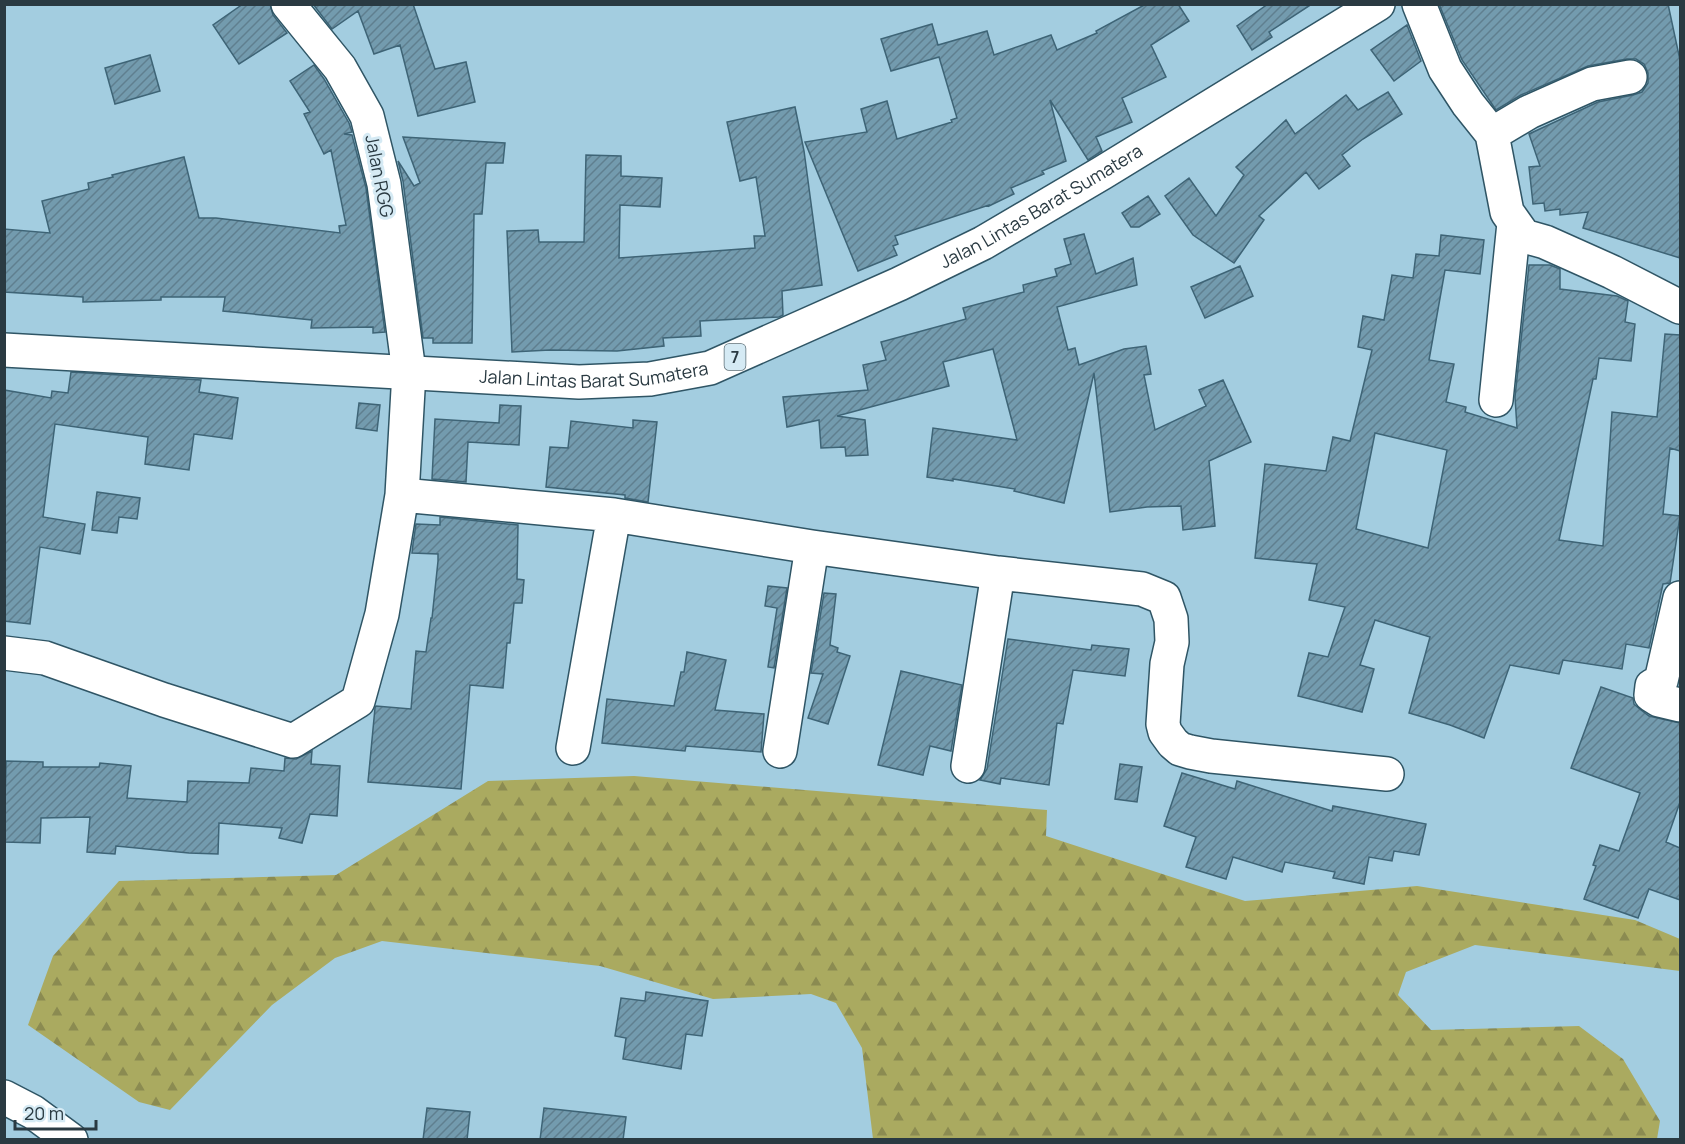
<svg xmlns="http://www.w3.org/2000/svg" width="1685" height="1144" font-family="Manrope,sans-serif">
	<defs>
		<pattern id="forest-firs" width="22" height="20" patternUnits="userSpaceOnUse" patternTransform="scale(1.5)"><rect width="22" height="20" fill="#aaaa60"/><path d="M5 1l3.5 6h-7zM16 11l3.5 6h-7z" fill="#8b8b51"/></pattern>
		<pattern id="building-hatch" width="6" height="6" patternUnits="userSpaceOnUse" patternTransform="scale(1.5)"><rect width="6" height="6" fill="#739bae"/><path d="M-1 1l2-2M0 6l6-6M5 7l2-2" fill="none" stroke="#5f7f8f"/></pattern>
	</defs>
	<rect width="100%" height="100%" fill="#a3cde0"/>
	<path fill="url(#forest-firs)" d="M 634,776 L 1047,810 L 1046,836 L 1245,901 L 1417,886 L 1635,920 L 1680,939 L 1680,971 L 1475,945 L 1406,972 L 1398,995 L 1431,1030 L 1579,1026 L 1623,1059 L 1660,1121 L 1657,1139 L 873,1139 L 862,1048 L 836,1003 L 811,994 L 713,999 L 600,966 L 382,941 L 335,958 L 272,1005 L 170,1110 L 139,1102 L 28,1025 L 53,956 L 119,881 L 336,875 L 488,781 Z"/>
	<path fill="url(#building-hatch)" stroke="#3e6476" stroke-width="1.5" fill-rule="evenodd" d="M 243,4 L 270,4 L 273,15 L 287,33 L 239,64 L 213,25 Z
		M 313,4 L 413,4 L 435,69 L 466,62 L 475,102 L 418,116 L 400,45 L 374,54 L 358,11 L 332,29 Z
		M 1146,4 L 1178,4 L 1189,21 L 1151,45 L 1166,77 L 1122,98 L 1132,122 L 1096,137 L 1102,151 L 1088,160 L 1050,100 L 1066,161 L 1042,171 L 1044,174 L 1011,188 L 1014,194 L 989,206 L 989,205 L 895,236 L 898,244 L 893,246 L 897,255 L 858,271 L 805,142 L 867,132 L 861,109 L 887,101 L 897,139 L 952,122 L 951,120 L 957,118 L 939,57 L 891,71 L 881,39 L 932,24 L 938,45 L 987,31 L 994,55 L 1051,35 L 1057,50 L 1097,33 L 1096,31 Z
		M 1268,4 L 1312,4 L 1269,32 L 1272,37 L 1252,50 L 1237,26 Z
		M 1439,4 L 1668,4 L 1680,60 L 1680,258 L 1583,228 L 1588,212 L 1560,215 L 1560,209 L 1545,211 L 1544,203 L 1533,204 L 1529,167 L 1540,166 L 1529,134 L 1598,102 L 1633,95 L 1642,92 L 1648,83 L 1648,73 L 1644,64 L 1636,59 L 1627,59 L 1588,66 L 1521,95 L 1496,110 L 1462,60 Z
		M 1407,25 L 1421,61 L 1394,81 L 1371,50 Z
		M 150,55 L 160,91 L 115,104 L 105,68 Z
		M 314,65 L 324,79 L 349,123 L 352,132 L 344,134 L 352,135 L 366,188 L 385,332 L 373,333 L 373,327 L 311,328 L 312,320 L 223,311 L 225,297 L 161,297 L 161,300 L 83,302 L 83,297 L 4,292 L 4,229 L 50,233 L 42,201 L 89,189 L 88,183 L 113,177 L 112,175 L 184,157 L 199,218 L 216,218 L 340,233 L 339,226 L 346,225 L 331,150 L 324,154 L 304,114 L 310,112 L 290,81 Z
		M 1388,92 L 1402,114 L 1363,139 L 1342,155 L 1350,166 L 1319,189 L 1306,172 L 1259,216 L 1264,220 L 1234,263 L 1193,235 L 1165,196 L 1189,178 L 1216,216 L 1244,175 L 1236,167 L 1286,120 L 1295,134 L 1346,95 L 1358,110 Z
		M 795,107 L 804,151 L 822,285 L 782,291 L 783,315 L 779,317 L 700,321 L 701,336 L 663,338 L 664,346 L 617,351 L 550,350 L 512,352 L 507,231 L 538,230 L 539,242 L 584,242 L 586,155 L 621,156 L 621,176 L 662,178 L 660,207 L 620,205 L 619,258 L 755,248 L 754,236 L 765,236 L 756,177 L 740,181 L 727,122 Z
		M 403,137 L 505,143 L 503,163 L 486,163 L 482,214 L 474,214 L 472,343 L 433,343 L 433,338 L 423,338 L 403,181 L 398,161 L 414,186 L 420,183 Z
		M 1148,196 L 1160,214 L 1139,227 L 1131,227 L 1122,213 Z
		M 1084,234 L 1096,274 L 1133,258 L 1137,285 L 1057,307 L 1068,350 L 1075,348 L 1079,365 L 1124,349 L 1146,346 L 1151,374 L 1144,375 L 1155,430 L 1206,406 L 1199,390 L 1223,380 L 1251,442 L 1209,461 L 1215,526 L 1183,530 L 1181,506 L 1147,507 L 1110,512 L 1094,373 L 1064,503 L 1014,491 L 1015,489 L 953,479 L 953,481 L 927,477 L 933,428 L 1017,440 L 993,349 L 943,362 L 949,386 L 837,416 L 865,420 L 868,455 L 846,456 L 845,447 L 821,448 L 819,420 L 787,427 L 783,397 L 868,390 L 863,365 L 886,360 L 881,342 L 966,319 L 963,308 L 1024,292 L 1023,285 L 1057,276 L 1055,269 L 1071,264 L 1064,239 Z
		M 1441,235 L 1484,240 L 1480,274 L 1445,270 L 1429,360 L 1454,364 L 1446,402 L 1466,407 L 1465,412 L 1517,428 L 1515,397 L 1529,265 L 1550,265 L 1560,269 L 1560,289 L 1617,296 L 1628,301 L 1625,322 L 1635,324 L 1631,361 L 1599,358 L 1596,379 L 1593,379 L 1559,540 L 1603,546 L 1612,412 L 1657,417 L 1665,334 L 1680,335 L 1680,451 L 1670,448 L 1663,514 L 1680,516 L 1670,583 L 1663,584 L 1649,648 L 1626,644 L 1622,669 L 1563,660 L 1559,674 L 1510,665 L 1484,738 L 1450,725 L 1409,713 L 1430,637 L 1375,620 L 1360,665 L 1374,669 L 1362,712 L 1298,696 L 1309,653 L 1328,657 L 1345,607 L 1309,600 L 1317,564 L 1255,558 L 1265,464 L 1326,471 L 1333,437 L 1350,441 L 1372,350 L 1358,347 L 1363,316 L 1384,320 L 1392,275 L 1413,278 L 1416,254 L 1439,256 ZM 1375,433 L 1447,450 L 1428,548 L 1356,529 Z
		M 1240,266 L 1253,296 L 1205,318 L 1191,287 Z
		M 71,372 L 201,380 L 199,392 L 238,398 L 232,439 L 194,434 L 189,470 L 145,464 L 148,437 L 55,424 L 43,517 L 85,524 L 80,554 L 40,547 L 30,624 L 4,621 L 4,390 L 51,398 L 52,391 L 68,393 Z
		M 359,403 L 380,405 L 377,431 L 356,428 Z
		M 500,405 L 521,406 L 519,445 L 468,442 L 466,482 L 432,479 L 435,419 L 499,423 Z
		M 633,420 L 657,422 L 648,502 L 625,498 L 625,495 L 546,487 L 550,447 L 568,448 L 571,421 L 633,428 Z
		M 97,492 L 140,498 L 137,519 L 119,517 L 117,533 L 92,530 Z
		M 440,517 L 518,525 L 517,579 L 524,580 L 522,603 L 514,603 L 510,643 L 507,643 L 503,688 L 470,685 L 461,789 L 368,782 L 375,708 L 376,706 L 411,709 L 416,651 L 426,652 L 431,618 L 432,618 L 438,561 L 438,554 L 412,553 L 413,544 L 416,524 L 440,525 Z
		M 768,586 L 787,588 L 774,668 L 768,667 L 777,608 L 765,606 Z
		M 824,593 L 836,594 L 830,645 L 838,648 L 837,652 L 850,656 L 828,724 L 808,718 L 823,674 L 811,673 Z
		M 1008,639 L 1091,650 L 1092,645 L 1129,649 L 1125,676 L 1073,670 L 1063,724 L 1057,723 L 1049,785 L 1001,778 L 1000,784 L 980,780 L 987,769 Z
		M 687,652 L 726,660 L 715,710 L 764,714 L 761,752 L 686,746 L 685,751 L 602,743 L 607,699 L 674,706 L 681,672 L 684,672 Z
		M 901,671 L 962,685 L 951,751 L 930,746 L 923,775 L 878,765 Z
		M 1601,687 L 1633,698 L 1634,704 L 1641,710 L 1649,716 L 1680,723 L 1680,802 L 1666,842 L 1680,848 L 1680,900 L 1649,889 L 1638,918 L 1584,899 L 1596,866 L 1593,865 L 1600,845 L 1619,851 L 1640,793 L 1571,768 Z
		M 312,751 L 311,764 L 340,766 L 337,816 L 310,814 L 302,843 L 279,838 L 282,828 L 219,823 L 218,854 L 189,853 L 116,846 L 115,854 L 87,852 L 90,817 L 41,818 L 40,843 L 4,842 L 6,761 L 43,762 L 43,767 L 99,767 L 100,763 L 131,766 L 127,798 L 187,802 L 188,781 L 249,783 L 251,768 L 284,771 L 285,758 L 296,759 Z
		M 1120,764 L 1142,767 L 1137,802 L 1115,799 Z
		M 1182,773 L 1235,789 L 1237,781 L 1332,811 L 1333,806 L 1426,824 L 1419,855 L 1394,851 L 1392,861 L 1369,857 L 1364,884 L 1333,878 L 1335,872 L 1285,862 L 1282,872 L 1233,857 L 1226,879 L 1186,867 L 1196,837 L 1164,826 Z
		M 646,992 L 708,1001 L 702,1036 L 686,1034 L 681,1069 L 623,1059 L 626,1038 L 615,1036 L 621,998 L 645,1001 Z
		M 427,1108 L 470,1112 L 467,1140 L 423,1140 Z
		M 544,1108 L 626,1117 L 623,1140 L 540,1140 Z"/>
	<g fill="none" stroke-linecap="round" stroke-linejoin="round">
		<defs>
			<path id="minor" d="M 1419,4 L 1445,69 L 1468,104 L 1492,134 L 1507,212 L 1524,236 L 1545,242 L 1612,272 L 1680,307
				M 1492,134 L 1529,112 L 1592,84 L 1630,77
				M 1496,400 L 1514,223
				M 402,495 L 614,515 L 812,547 L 998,573 L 1142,589 L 1164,598 L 1171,619 L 1172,642 L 1167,664 L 1163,724 L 1165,732 L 1173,743 L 1180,749 L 1190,752 L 1211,756 L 1387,774
				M 1680,598 L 1661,681 L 1652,686 L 1651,695 L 1659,700 L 1680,705
				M 4,653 L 45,658 L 164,700 L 293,741 L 358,701 L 382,614 L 402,495 L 409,372 L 384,184 L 367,116 L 340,68 L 288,4
				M 573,748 L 614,515
				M 780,751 L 812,547
				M 968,766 L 998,573
				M 4,1097 L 33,1112 L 71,1140"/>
			<g id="highway">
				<path id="s1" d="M 4,350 L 579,382 L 650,379 L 710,368 L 899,284 L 983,243 L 1102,173 L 1378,4"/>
			</g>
		</defs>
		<use href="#minor" stroke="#2f5565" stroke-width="36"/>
		<use href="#highway" stroke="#2f5565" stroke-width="36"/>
		<use href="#minor" stroke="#fff" stroke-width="33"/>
		<use href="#highway" stroke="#fff" stroke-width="33"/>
	</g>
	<g text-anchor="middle" stroke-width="6" stroke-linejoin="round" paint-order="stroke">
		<rect fill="#d5eaf4" stroke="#5d6f77" stroke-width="1.5" x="724.5" y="344" width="21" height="26" rx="4.5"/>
		<g font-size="16" font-weight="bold" fill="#2a3a42">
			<text x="735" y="363">7</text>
		</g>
		<g font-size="18" fill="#2a3a42" stroke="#d5eaf4">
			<text transform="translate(379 176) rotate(79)" y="6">Jalan RGG</text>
			<text dy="6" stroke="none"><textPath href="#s1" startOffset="1077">Jalan Lintas Barat Sumatera</textPath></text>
			<text dy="6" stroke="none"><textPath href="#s1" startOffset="591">Jalan Lintas Barat Sumatera</textPath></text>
		</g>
	</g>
	<rect width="1685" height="1144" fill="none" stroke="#2a3a42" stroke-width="12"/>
	<path d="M15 1120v9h81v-9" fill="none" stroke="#2a3a42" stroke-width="3"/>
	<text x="24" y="1120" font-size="18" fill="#2a3a42" stroke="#d5eaf4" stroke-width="4.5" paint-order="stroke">20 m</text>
</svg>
